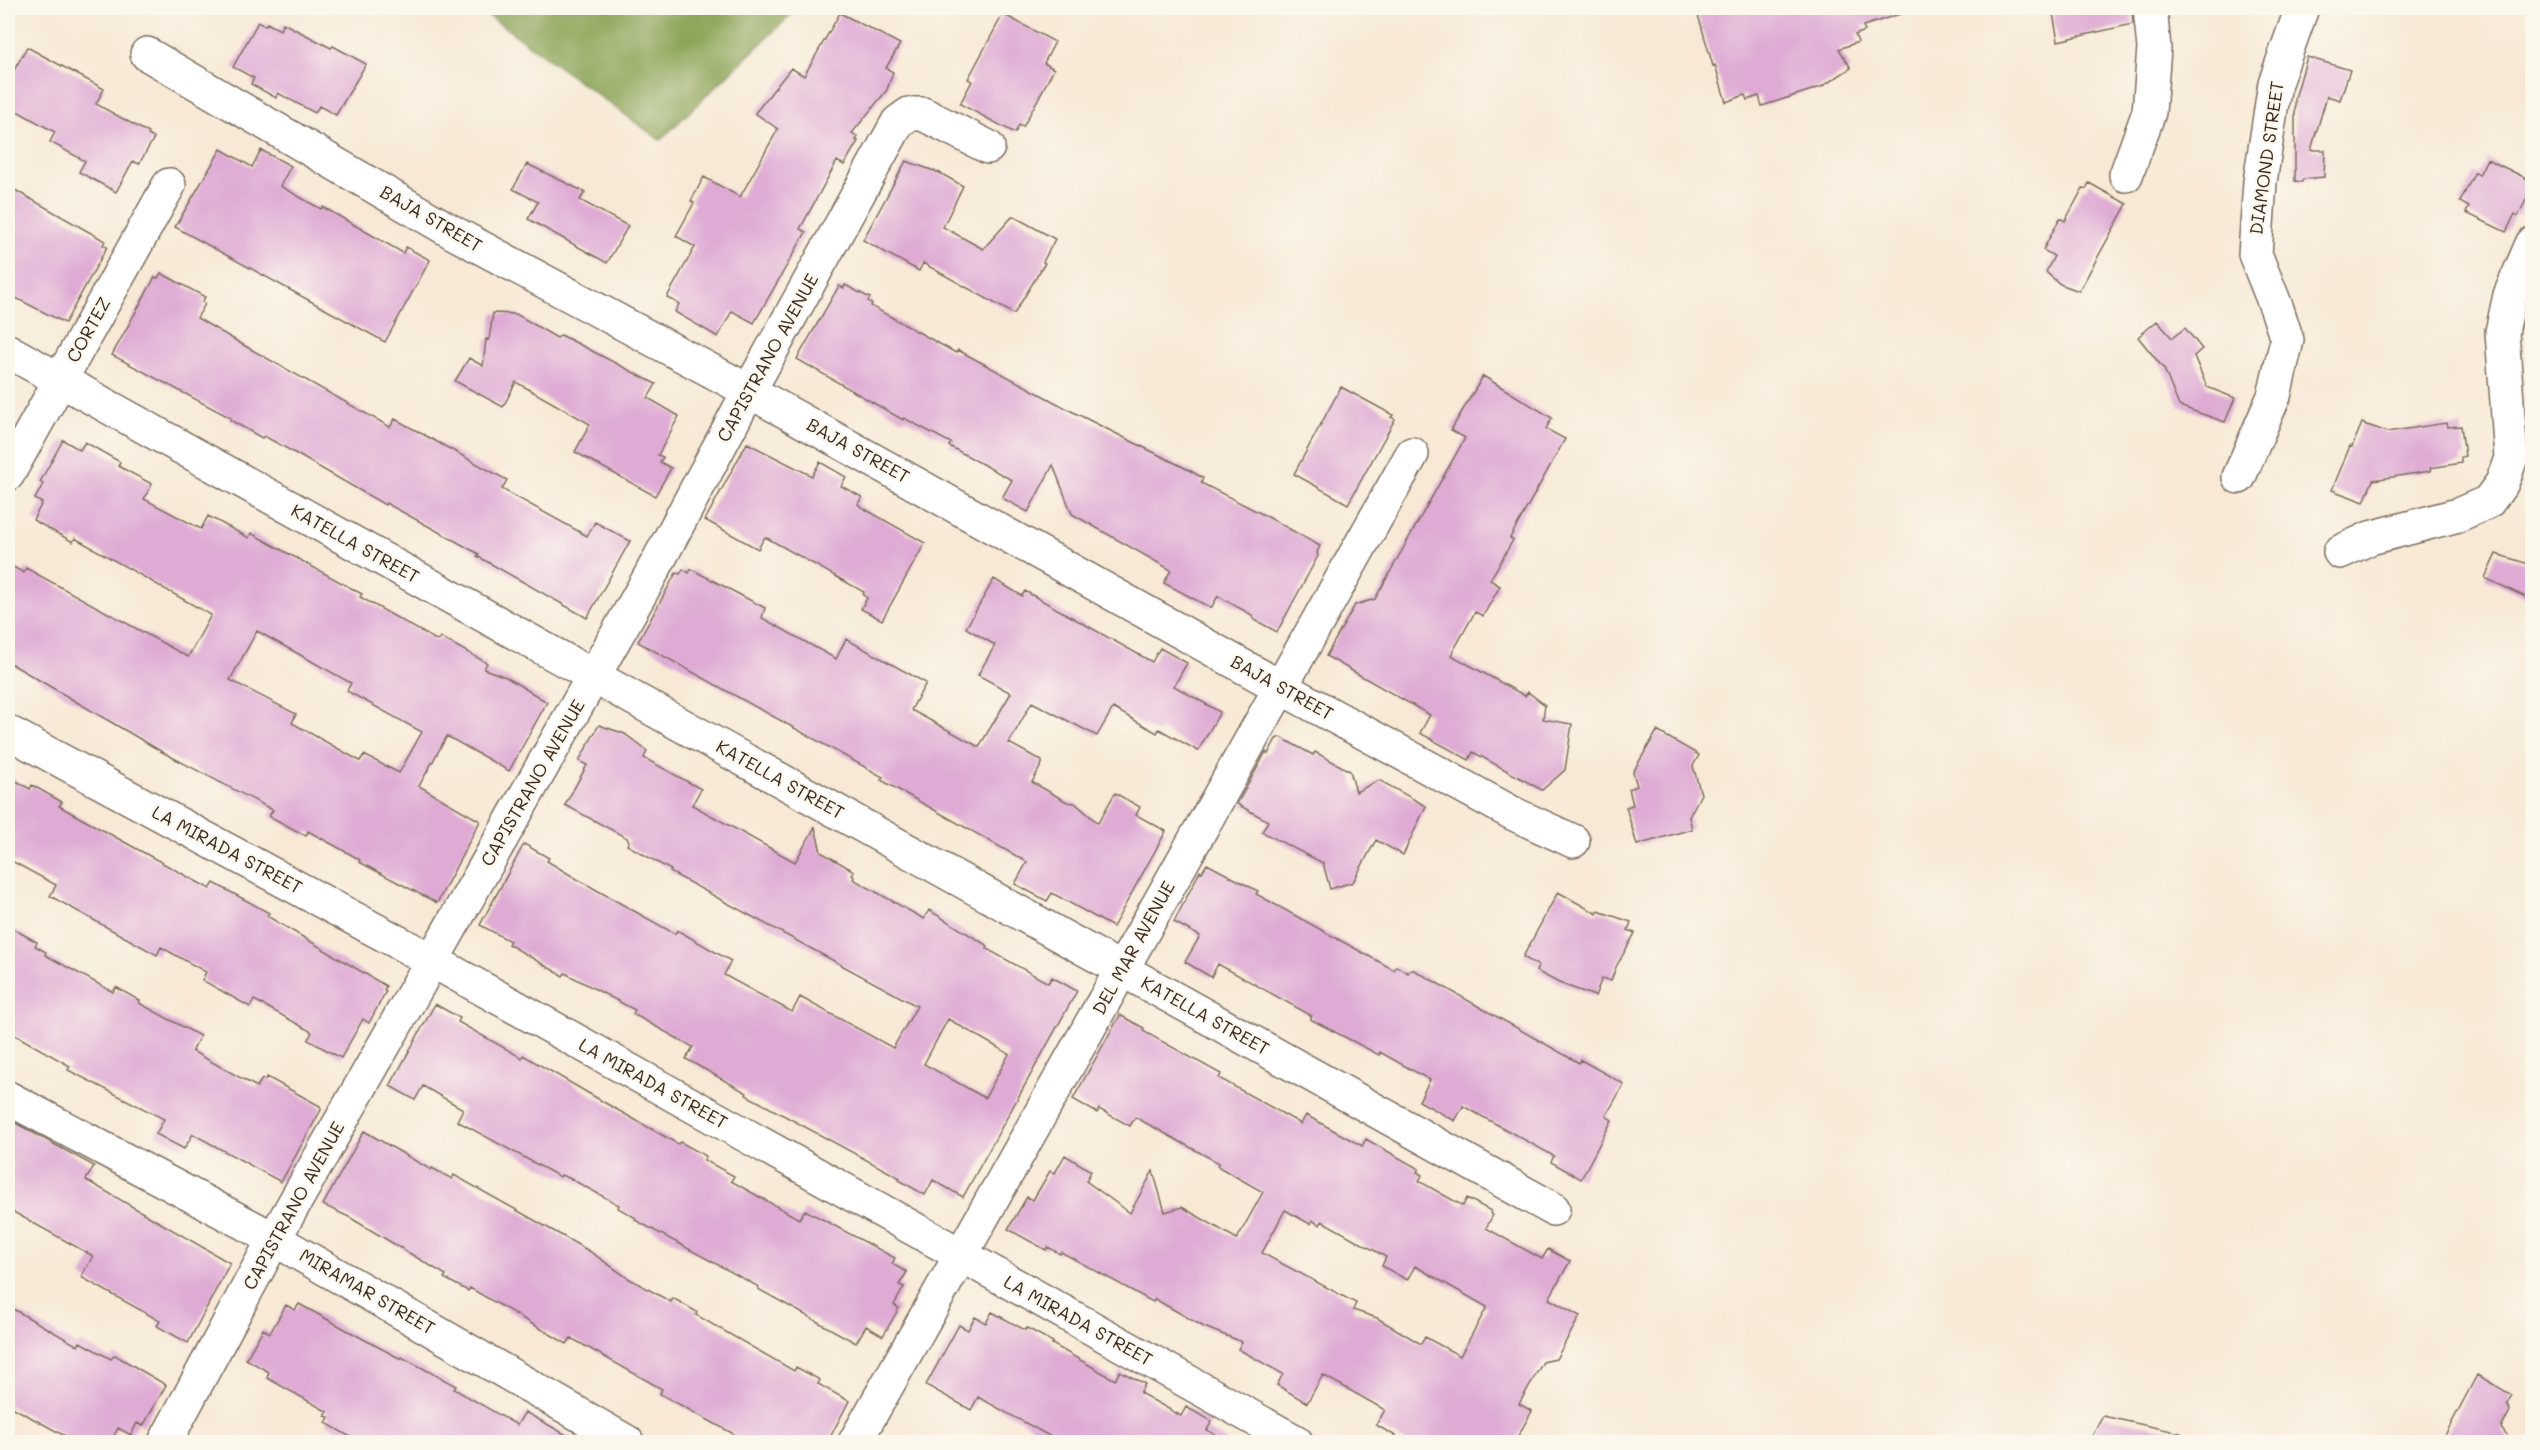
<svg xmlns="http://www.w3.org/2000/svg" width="2540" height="1450" font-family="Mali,sans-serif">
	<rect width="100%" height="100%" fill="#fbf7ec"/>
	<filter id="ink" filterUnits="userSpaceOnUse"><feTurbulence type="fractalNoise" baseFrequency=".0167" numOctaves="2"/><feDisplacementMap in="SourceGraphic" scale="12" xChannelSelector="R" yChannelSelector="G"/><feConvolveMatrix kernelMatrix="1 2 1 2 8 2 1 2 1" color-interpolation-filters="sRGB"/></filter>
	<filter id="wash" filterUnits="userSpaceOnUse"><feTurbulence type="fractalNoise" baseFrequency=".008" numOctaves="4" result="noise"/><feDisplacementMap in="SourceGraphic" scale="24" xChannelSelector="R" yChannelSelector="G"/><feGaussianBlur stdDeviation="1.35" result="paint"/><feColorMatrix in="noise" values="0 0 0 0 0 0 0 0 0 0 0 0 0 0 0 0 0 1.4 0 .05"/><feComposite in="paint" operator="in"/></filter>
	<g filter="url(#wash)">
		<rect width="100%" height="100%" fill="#f7e9d6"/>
		<path fill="#8ba456" stroke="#63673a" stroke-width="1.5" d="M 478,8 L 798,8 L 660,140 Z"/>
		<g id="blocks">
			<path fill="#dfabd4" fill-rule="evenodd" d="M 1696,8 L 1905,8 L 1906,12 L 1863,26 L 1865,31 L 1855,35 L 1858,42 L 1839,49 L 1851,68 L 1821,87 L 1762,106 L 1759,96 L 1747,100 L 1745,95 L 1726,102 L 1715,65 L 1713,66 Z
				M 2052,8 L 2132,8 L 2133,24 L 2058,41 Z
				M 840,13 L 900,44 L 886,68 L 893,72 L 887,90 L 852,133 L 858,137 L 856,140 L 858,141 L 844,165 L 837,161 L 800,229 L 806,232 L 754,323 L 732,311 L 718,337 L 675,312 L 679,304 L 667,297 L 695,247 L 676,236 L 694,203 L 691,201 L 704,177 L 740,197 L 778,129 L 755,113 L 791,68 L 804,76 Z
				M 1003,14 L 1055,42 L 1044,63 L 1054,69 L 1023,127 L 1019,125 L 1015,133 L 960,104 L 972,81 L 968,79 Z
				M 258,22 L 265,26 L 267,23 L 280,30 L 283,23 L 331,48 L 333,46 L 366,64 L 336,115 L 319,106 L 315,113 L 278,93 L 276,98 L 251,84 L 254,78 L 233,67 Z
				M 27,47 L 104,89 L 96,104 L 149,133 L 148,135 L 154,138 L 139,164 L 133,161 L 116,192 L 79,172 L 85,161 L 50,142 L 55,132 L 8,106 L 8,81 Z
				M 2307,57 L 2350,70 L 2340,100 L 2327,96 L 2311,150 L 2325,150 L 2324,177 L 2303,179 L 2302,182 L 2295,181 L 2295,98 Z
				M 221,149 L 252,167 L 261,150 L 291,166 L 280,186 L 321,209 L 323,207 L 403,253 L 406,247 L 430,260 L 385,342 L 175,227 Z
				M 2487,159 L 2532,181 L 2532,188 L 2518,216 L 2515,214 L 2506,232 L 2466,213 L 2469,207 L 2460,202 L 2475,172 L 2479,175 Z
				M 906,161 L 940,173 L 963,186 L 943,227 L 983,249 L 1013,216 L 1055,239 L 1043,262 L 1045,263 L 1014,314 L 923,263 L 919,271 L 863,240 Z
				M 527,164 L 585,192 L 580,200 L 628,226 L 607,263 L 528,219 L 538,202 L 513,189 Z
				M 2089,183 L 2127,204 L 2079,291 L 2060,284 L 2046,272 L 2054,256 L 2043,250 L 2060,218 L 2065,221 L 2083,188 L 2086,189 Z
				M 8,186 L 105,241 L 103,245 L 107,247 L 65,323 L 8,294 Z
				M 161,273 L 205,297 L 202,302 L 205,304 L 197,318 L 245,346 L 390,427 L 395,419 L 507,480 L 502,489 L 587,536 L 595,522 L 630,541 L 587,618 L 477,556 L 479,554 L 386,503 L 385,505 L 286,448 L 264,436 L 262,438 L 230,420 L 231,418 L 112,355 L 155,277 L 158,278 Z
				M 845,285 L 870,298 L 868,301 L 872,304 L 871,306 L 956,353 L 958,350 L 1075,413 L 1189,470 L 1203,478 L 1201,483 L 1268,517 L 1320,546 L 1317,552 L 1318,556 L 1277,632 L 1253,619 L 1252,615 L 1218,596 L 1211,608 L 1164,583 L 1171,570 L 1072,514 L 1053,465 L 1028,512 L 1002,498 L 1012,480 L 949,446 L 951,443 L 904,418 L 903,420 L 797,359 L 839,286 L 844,288 Z
				M 493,313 L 516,314 L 557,338 L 561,335 L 656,384 L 648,398 L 679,416 L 658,455 L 663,457 L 660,462 L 671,468 L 655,496 L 575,452 L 590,424 L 516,382 L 503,407 L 455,381 L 469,358 L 483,366 L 486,339 L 489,340 Z
				M 2157,321 L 2172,338 L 2185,328 L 2202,349 L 2194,356 L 2207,387 L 2235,398 L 2225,422 L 2179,406 L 2164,369 L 2138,337 Z
				M 1483,376 L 1552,418 L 1546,429 L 1565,439 L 1510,538 L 1513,540 L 1490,580 L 1500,586 L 1483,616 L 1475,612 L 1451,655 L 1525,696 L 1528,692 L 1545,705 L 1543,719 L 1572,724 L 1565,770 L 1542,790 L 1473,752 L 1469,760 L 1420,733 L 1430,715 L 1326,656 L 1355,605 L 1375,599 L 1410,536 L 1465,438 L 1451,430 Z
				M 1341,387 L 1393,415 L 1391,417 L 1395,419 L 1348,504 L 1294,474 Z
				M 2362,423 L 2387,432 L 2446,423 L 2447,427 L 2461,426 L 2465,456 L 2461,457 L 2461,463 L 2430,468 L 2431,471 L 2373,480 L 2364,502 L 2332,490 L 2350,446 L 2352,447 Z
				M 63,440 L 80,450 L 85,442 L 120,462 L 118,466 L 152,484 L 144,499 L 201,529 L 208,516 L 249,538 L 251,533 L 362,594 L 360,597 L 438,641 L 440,637 L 487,663 L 484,669 L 506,677 L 547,702 L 509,771 L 447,736 L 419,786 L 480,821 L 437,903 L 359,862 L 360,860 L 350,854 L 308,831 L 306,836 L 269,816 L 273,810 L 164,753 L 8,662 L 8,564 L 24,573 L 26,568 L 188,657 L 211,615 L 75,538 L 73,542 L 33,520 L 42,503 L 35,499 L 43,484 L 40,482 ZM 257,631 L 351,683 L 347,691 L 422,732 L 399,773 L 364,755 L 360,761 L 292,723 L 296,714 L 230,680 Z
				M 747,443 L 812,476 L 820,462 L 846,477 L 841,486 L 862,497 L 858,504 L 861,507 L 925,543 L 882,620 L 861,609 L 867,598 L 863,595 L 864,592 L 767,538 L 764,538 L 758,549 L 705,520 Z
				M 2496,554 L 2532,565 L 2532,600 L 2485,578 Z
				M 683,569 L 689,573 L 691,569 L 765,608 L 762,618 L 836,659 L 846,639 L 926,683 L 911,710 L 979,747 L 1011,693 L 978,675 L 995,645 L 966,628 L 994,579 L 1022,596 L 1025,591 L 1152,662 L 1160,648 L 1187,663 L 1174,686 L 1220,712 L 1198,751 L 1159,729 L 1157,733 L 1113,708 L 1097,736 L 1032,702 L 1009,743 L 1042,761 L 1042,764 L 1032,782 L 1067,802 L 1075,803 L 1098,823 L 1115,793 L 1140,807 L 1136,815 L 1166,831 L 1113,927 L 1052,893 L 1047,901 L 1015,884 L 1027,862 L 881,780 L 883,777 L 638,642 L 676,573 L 680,574 Z
				M 599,725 L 625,734 L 647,751 L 644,758 L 701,789 L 692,805 L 795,862 L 815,827 L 821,852 L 854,871 L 852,875 L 854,877 L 853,879 L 924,919 L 929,910 L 988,946 L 987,949 L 1048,983 L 1052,977 L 1077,991 L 963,1197 L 933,1180 L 925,1195 L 899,1180 L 900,1178 L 746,1095 L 747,1093 L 686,1059 L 693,1047 L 633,1014 L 635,1010 L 565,973 L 563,976 L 508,944 L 510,941 L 480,925 L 524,844 L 549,858 L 547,861 L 577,879 L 675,934 L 677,930 L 731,961 L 724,975 L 792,1012 L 800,997 L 893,1048 L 917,1006 L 670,872 L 671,870 L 627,845 L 629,841 L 627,838 L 565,805 L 587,765 L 579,761 ZM 948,1019 L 1009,1054 L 985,1098 L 924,1064 Z
				M 1657,731 L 1699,755 L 1693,766 L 1701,794 L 1689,817 L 1692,829 L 1637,845 L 1626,807 L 1633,805 L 1629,789 L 1637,786 L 1633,772 Z
				M 1280,737 L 1313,755 L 1315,752 L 1350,771 L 1356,792 L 1379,780 L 1426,806 L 1403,855 L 1376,840 L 1353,882 L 1330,889 L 1323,863 L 1262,832 L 1268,821 L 1237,804 L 1266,752 L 1268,754 L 1276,739 Z
				M 8,776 L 30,789 L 32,785 L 62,802 L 59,806 L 75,815 L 210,889 L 214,883 L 269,913 L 267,916 L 386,986 L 384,990 L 386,991 L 369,1023 L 363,1019 L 341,1058 L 308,1040 L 312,1032 L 258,1002 L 254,1000 L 250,1007 L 202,980 L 206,972 L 161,947 L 157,955 L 50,896 L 56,885 L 8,859 Z
				M 1207,864 L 1258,891 L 1256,894 L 1394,970 L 1396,966 L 1408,973 L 1410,970 L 1414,970 L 1579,1063 L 1581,1060 L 1624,1084 L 1606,1116 L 1612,1120 L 1581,1179 L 1551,1162 L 1554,1156 L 1463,1106 L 1455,1121 L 1419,1101 L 1430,1080 L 1380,1052 L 1379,1055 L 1310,1019 L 1312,1016 L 1218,964 L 1211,977 L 1185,962 L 1200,936 L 1174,922 L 1200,871 L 1202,872 Z
				M 1558,892 L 1597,914 L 1598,911 L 1631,922 L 1628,930 L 1635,933 L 1616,967 L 1611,981 L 1602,978 L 1595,996 L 1559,983 L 1536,971 L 1539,966 L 1523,957 Z
				M 8,926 L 37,942 L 35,946 L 46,952 L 45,955 L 113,992 L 116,987 L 140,1001 L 139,1003 L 200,1036 L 192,1051 L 257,1087 L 262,1079 L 265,1080 L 267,1077 L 320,1106 L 321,1110 L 281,1182 L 193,1134 L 184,1149 L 156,1134 L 164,1119 L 68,1070 L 70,1066 L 8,1031 Z
				M 435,1004 L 460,1018 L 458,1022 L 522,1058 L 523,1055 L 607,1104 L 678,1144 L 680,1142 L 706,1156 L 704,1160 L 734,1176 L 731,1181 L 799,1219 L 805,1210 L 895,1258 L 892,1264 L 907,1272 L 899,1285 L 904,1287 L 894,1305 L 899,1308 L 883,1336 L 866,1326 L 856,1343 L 758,1289 L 759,1287 L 635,1220 L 636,1218 L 618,1208 L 619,1205 L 571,1179 L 561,1175 L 560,1177 L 457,1121 L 463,1109 L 423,1086 L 415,1100 L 390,1086 Z
				M 1120,1015 L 1144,1028 L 1143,1031 L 1221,1074 L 1219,1078 L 1301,1124 L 1306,1115 L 1362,1146 L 1366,1139 L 1419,1169 L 1417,1172 L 1422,1175 L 1419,1181 L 1463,1206 L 1467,1198 L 1491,1211 L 1490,1213 L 1493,1215 L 1486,1228 L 1542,1259 L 1548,1249 L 1570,1261 L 1549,1299 L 1580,1316 L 1556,1359 L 1543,1362 L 1519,1404 L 1532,1411 L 1514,1443 L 1408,1443 L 1376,1425 L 1385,1410 L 1323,1375 L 1307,1403 L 1277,1385 L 1283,1374 L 1238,1349 L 1242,1342 L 1204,1327 L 1155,1299 L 1153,1302 L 1061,1252 L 1060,1254 L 1048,1247 L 1046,1250 L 1008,1229 L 1027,1197 L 1033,1200 L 1050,1171 L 1055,1173 L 1065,1155 L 1091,1171 L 1086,1181 L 1130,1213 L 1153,1171 L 1165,1212 L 1182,1207 L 1237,1239 L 1263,1192 L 1217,1166 L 1219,1163 L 1135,1117 L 1130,1126 L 1099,1109 L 1097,1113 L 1073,1099 ZM 1285,1210 L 1310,1224 L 1312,1220 L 1320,1225 L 1322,1221 L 1386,1257 L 1382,1266 L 1407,1280 L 1415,1266 L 1487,1307 L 1460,1356 L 1425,1337 L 1421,1344 L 1377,1318 L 1353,1310 L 1356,1303 L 1262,1253 Z
				M 8,1119 L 94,1166 L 86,1180 L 230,1263 L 188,1343 L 157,1326 L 160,1321 L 81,1277 L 93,1256 L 8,1209 Z
				M 364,1131 L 431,1170 L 432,1168 L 452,1179 L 454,1175 L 589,1251 L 628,1278 L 671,1302 L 673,1298 L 697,1312 L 696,1315 L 794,1371 L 796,1367 L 820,1380 L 818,1384 L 849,1401 L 827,1443 L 752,1443 L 741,1438 L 660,1394 L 662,1389 L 571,1338 L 567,1344 L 470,1288 L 468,1291 L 444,1278 L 446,1275 L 349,1217 L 323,1205 Z
				M 299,1304 L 367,1341 L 401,1359 L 402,1357 L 456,1386 L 454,1389 L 517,1425 L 525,1412 L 581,1443 L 361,1443 L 326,1423 L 329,1417 L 325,1416 L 328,1412 L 267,1378 L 269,1372 L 246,1359 L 263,1329 L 270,1333 L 286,1305 L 295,1310 Z
				M 8,1306 L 78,1346 L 80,1342 L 111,1359 L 115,1355 L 166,1385 L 143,1426 L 137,1423 L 131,1435 L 118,1428 L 110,1443 L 78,1443 L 8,1405 Z
				M 992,1312 L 1025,1330 L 1027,1328 L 1053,1342 L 1052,1344 L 1115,1380 L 1120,1371 L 1145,1384 L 1140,1393 L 1181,1416 L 1186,1407 L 1212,1421 L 1207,1430 L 1229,1443 L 1062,1443 L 978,1397 L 971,1410 L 926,1385 L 959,1325 L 968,1330 L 975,1317 L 986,1323 Z
				M 2477,1375 L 2512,1395 L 2507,1404 L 2510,1411 L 2501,1428 L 2512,1443 L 2441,1443 Z
				M 2103,1416 L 2181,1433 L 2180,1443 L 2088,1443 Z"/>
		</g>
	</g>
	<g filter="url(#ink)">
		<use href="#blocks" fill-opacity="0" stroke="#7d6d5e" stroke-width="1.5"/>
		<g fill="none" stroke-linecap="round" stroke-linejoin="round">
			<defs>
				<path id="minor" d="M 147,54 L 454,233 L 749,391 L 1280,687 L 1514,814 L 1573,841
					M 2126,175 L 2149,112 L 2154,48 L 2150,8
					M 8,351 L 1553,1209
					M 8,474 L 169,185
					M 2239,477 L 2274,396 L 2287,340 L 2277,309 L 2255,254 L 2260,182 L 2275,83 L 2302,8
					M 2340,552 L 2370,538 L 2458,515 L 2488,502 L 2502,483 L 2511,458 L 2502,332 L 2510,295 L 2532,244
					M 8,732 L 431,960 L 961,1255 L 1412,454
					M 8,1098 L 274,1239 L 627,1442
					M 165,1442 L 274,1239 L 648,580 L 749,391 L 898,122 L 909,114 L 923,114 L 988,147"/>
				<path id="tertiary" d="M 855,1442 L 961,1255 L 1296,1442"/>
			</defs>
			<use href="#minor" stroke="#7d6d5e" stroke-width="36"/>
			<use href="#tertiary" stroke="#7d6d5e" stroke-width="36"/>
			<use href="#minor" stroke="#fff" stroke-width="33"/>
			<use href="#tertiary" stroke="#fff" stroke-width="33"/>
		</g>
	</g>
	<g text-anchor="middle" stroke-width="4.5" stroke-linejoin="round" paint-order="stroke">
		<g font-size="18" fill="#3b2a1e" stroke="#fbf7ec">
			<text transform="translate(2267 158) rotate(-82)" y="6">DIAMOND STREET</text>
			<text transform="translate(431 219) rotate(30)" y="6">BAJA STREET</text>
			<text transform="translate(89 330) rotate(-61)" y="6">CORTEZ</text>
			<text transform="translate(768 358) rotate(-61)" y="6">CAPISTRANO AVENUE</text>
			<text transform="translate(858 451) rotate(29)" y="6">BAJA STREET</text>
			<text transform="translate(355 544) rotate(29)" y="6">KATELLA STREET</text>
			<text transform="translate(1282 688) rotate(29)" y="6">BAJA STREET</text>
			<text transform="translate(780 780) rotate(29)" y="6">KATELLA STREET</text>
			<text transform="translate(533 783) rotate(-60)" y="6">CAPISTRANO AVENUE</text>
			<text transform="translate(227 850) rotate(28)" y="6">LA MIRADA STREET</text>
			<text transform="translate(1134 948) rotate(-61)" y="6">DEL MAR AVENUE</text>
			<text transform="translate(1205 1016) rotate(29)" y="6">KATELLA STREET</text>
			<text transform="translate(653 1084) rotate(29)" y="6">LA MIRADA STREET</text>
			<text transform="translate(294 1206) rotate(-61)" y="6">CAPISTRANO AVENUE</text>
			<text transform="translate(367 1292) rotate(30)" y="6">MIRAMAR STREET</text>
			<text transform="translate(1078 1321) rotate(29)" y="6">LA MIRADA STREET</text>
		</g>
	</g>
	<rect width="2540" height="1450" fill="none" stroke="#fbf7ec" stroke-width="30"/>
</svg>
